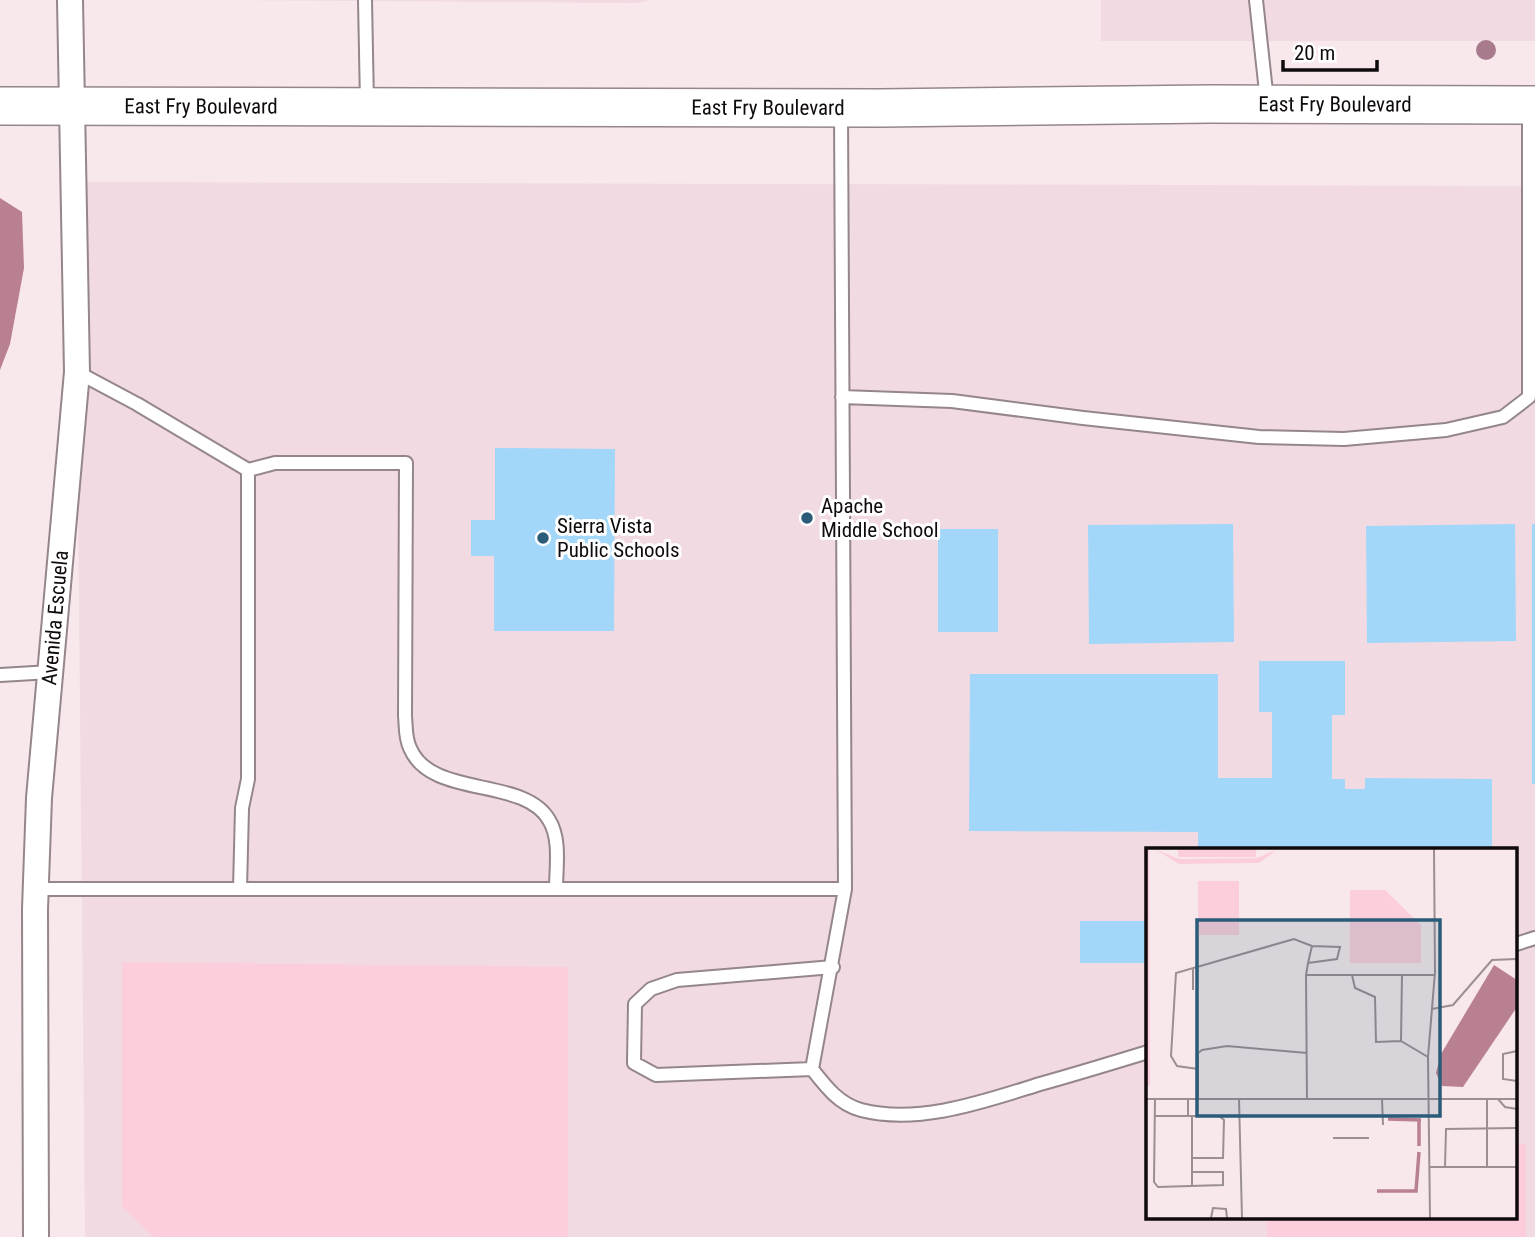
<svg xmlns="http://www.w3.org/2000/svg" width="1535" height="1237" font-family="'Roboto Condensed',sans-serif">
	<rect width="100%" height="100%" fill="#f8e8ec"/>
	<path fill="#f1dae1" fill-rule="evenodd" d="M 212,0 L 652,0 L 637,3 Z
		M 1101,0 L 1535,0 L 1535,41 L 1101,41 Z
		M 75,182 L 1535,186 L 1535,1237 L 85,1237 ZM 1148,850 L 1516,850 L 1516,1218 L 1148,1218 Z"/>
	<path fill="#fccedb" d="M 122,962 L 568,967 L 568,1237 L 154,1237 L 122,1207 Z
		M 1516,1144 L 1526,1144 L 1526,1237 L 1267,1237 L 1267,1218 L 1516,1218 Z"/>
	<path fill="#b98092" d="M 0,198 L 22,212 L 24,268 L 10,344 L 0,370 Z"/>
	<path fill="#a2d7fa" d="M 495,448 L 615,449 L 614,631 L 494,631 L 494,556 L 471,556 L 471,520 L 495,520 Z
		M 1233,524 L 1234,642 L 1089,644 L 1088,525 Z
		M 1515,524 L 1516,641 L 1367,643 L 1366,526 Z
		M 1532,524 L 1535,524 L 1535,784 L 1532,784 Z
		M 938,529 L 998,529 L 998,632 L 938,632 Z
		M 1259,661 L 1345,661 L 1345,715 L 1332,715 L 1332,779 L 1345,779 L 1345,789 L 1365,789 L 1365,778 L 1492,779 L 1492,850 L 1198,850 L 1198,832 L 969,831 L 970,674 L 1218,674 L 1218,778 L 1272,778 L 1272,712 L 1259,712 Z
		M 1080,921 L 1148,921 L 1148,963 L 1080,963 Z"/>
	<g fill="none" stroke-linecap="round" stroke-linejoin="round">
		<defs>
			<path id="service" d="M 365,0 L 367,103
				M 1256,0 L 1267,101
				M 77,372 L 137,404 L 248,470 L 248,779 L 242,808 L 240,889
				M 842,397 L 952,401 L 1083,418 L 1259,437 L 1344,439 L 1446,430 L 1503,417 L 1529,397 L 1529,109
				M 248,470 L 275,463 L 406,463 L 405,716 C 406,726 405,738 410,748 C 431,799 524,776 549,820 C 561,839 556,868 556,889
				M 0,675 L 51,672
				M 36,889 L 845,889
				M 1516,944 L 1535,938
				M 833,967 L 677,980 L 651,989 L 635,1004 L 634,1063 L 656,1075 L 812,1069 L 845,889 L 841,112
				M 812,1069 C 826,1087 839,1104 861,1110 C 919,1125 985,1101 1040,1084 C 1076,1074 1112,1063 1148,1052"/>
			<g id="minor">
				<path id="s1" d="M 36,1237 L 35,909 L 39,798 L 77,372 L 70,0"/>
			</g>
			<g id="secondary">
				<path id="s2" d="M 0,106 L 881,108 L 1210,104 L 1535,105"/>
			</g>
		</defs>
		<use href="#service" stroke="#94868a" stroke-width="16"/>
		<use href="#minor" stroke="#94868a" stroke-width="28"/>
		<use href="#secondary" stroke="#94868a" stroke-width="40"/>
		<use href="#service" stroke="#fff" stroke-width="12"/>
		<use href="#minor" stroke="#fff" stroke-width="24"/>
		<use href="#secondary" stroke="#fff" stroke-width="37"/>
	</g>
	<circle fill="#a87b8c" cx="1486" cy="50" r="10"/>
	<g fill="#2a5c79" stroke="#fff" stroke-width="2.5">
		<circle cx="807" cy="518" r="7"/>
		<circle cx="543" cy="538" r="7"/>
	</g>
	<g text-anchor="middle" stroke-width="6" stroke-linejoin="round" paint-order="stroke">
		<g font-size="21" fill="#0f0a0c" stroke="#fff">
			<text dy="7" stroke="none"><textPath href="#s2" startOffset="1335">East Fry Boulevard</textPath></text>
			<text dy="7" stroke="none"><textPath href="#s2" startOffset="201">East Fry Boulevard</textPath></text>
			<text dy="7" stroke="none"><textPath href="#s2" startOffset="768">East Fry Boulevard</textPath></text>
			<text dy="7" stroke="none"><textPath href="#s1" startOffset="620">Avenida Escuela</textPath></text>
		</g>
		<g font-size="21" fill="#0f0a0c" stroke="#fff" text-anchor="start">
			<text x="821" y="513">Apache<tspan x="821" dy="24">Middle School</tspan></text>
			<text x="557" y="533">Sierra Vista<tspan x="557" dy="24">Public Schools</tspan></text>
		</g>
	</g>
	<g transform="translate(1146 848)">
		<rect width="371" height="371" fill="#f8e8ec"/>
		<path d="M 0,1 L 3,1 L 4,238 L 0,238 ZM 9,1 L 33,11 L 111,10 L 132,1 L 113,15 L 33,16 ZM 32,1 L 110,1 L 110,9 L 32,9 ZM 52,33 L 93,33 L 93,87 L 52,87 ZM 204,42 L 239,42 L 275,77 L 275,115 L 204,115 Z" fill="#fccedb"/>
		<path d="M 348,117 L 371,132 L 371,159 L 317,239 L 296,238 L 290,225 L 295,206 Z" fill="#b98092"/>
		<path fill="none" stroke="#b98092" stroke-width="3.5" d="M 242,271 L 275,272M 273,272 L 273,298M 231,343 L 270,343 L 273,304"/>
		<path fill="none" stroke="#9b8f92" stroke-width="2" d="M 47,120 L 47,142M 160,127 L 289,127M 206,127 L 209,140 L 229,149 L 230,194 L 255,193M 256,127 L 255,193 L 282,209M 286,161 L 307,157 L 346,112 L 371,111M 371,203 L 357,206 L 357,231 L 371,233M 52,221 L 31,218 L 25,208 L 30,125 L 148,91 L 166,98M 0,251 L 371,251M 9,251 L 8,334 L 12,339 L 77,337 L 77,324 L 46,324M 42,251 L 42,268 L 73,268 L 78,272 L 77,310 L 46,310M 52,251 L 52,205 L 56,202 L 81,198 L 161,205M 93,251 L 96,370M 161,251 L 160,127 L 162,115 L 166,98 L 194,99 L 191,111 L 162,115M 236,251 L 237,277M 341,251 L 341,319M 352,251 L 359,259 L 371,261M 9,268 L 42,268M 46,268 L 46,339M 187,290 L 223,290M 284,319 L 371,319M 299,319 L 300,281 L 371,280M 65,370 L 67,360 L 80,361 L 81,370M 284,370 L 282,209 L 289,124 L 288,1"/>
		<path fill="#2a5c79" fill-opacity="0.15" stroke="#2a5c79" stroke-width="3.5" d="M 51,72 L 294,72 L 294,268 L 51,268 Z"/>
		<rect width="371" height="371" fill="none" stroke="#0f0a0c" stroke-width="3.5"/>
	</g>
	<path d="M1283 60v10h94v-10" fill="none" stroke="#0f0a0c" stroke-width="3.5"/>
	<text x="1294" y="60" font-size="21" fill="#0f0a0c" stroke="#ffffff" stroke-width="5" paint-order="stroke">20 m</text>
</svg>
